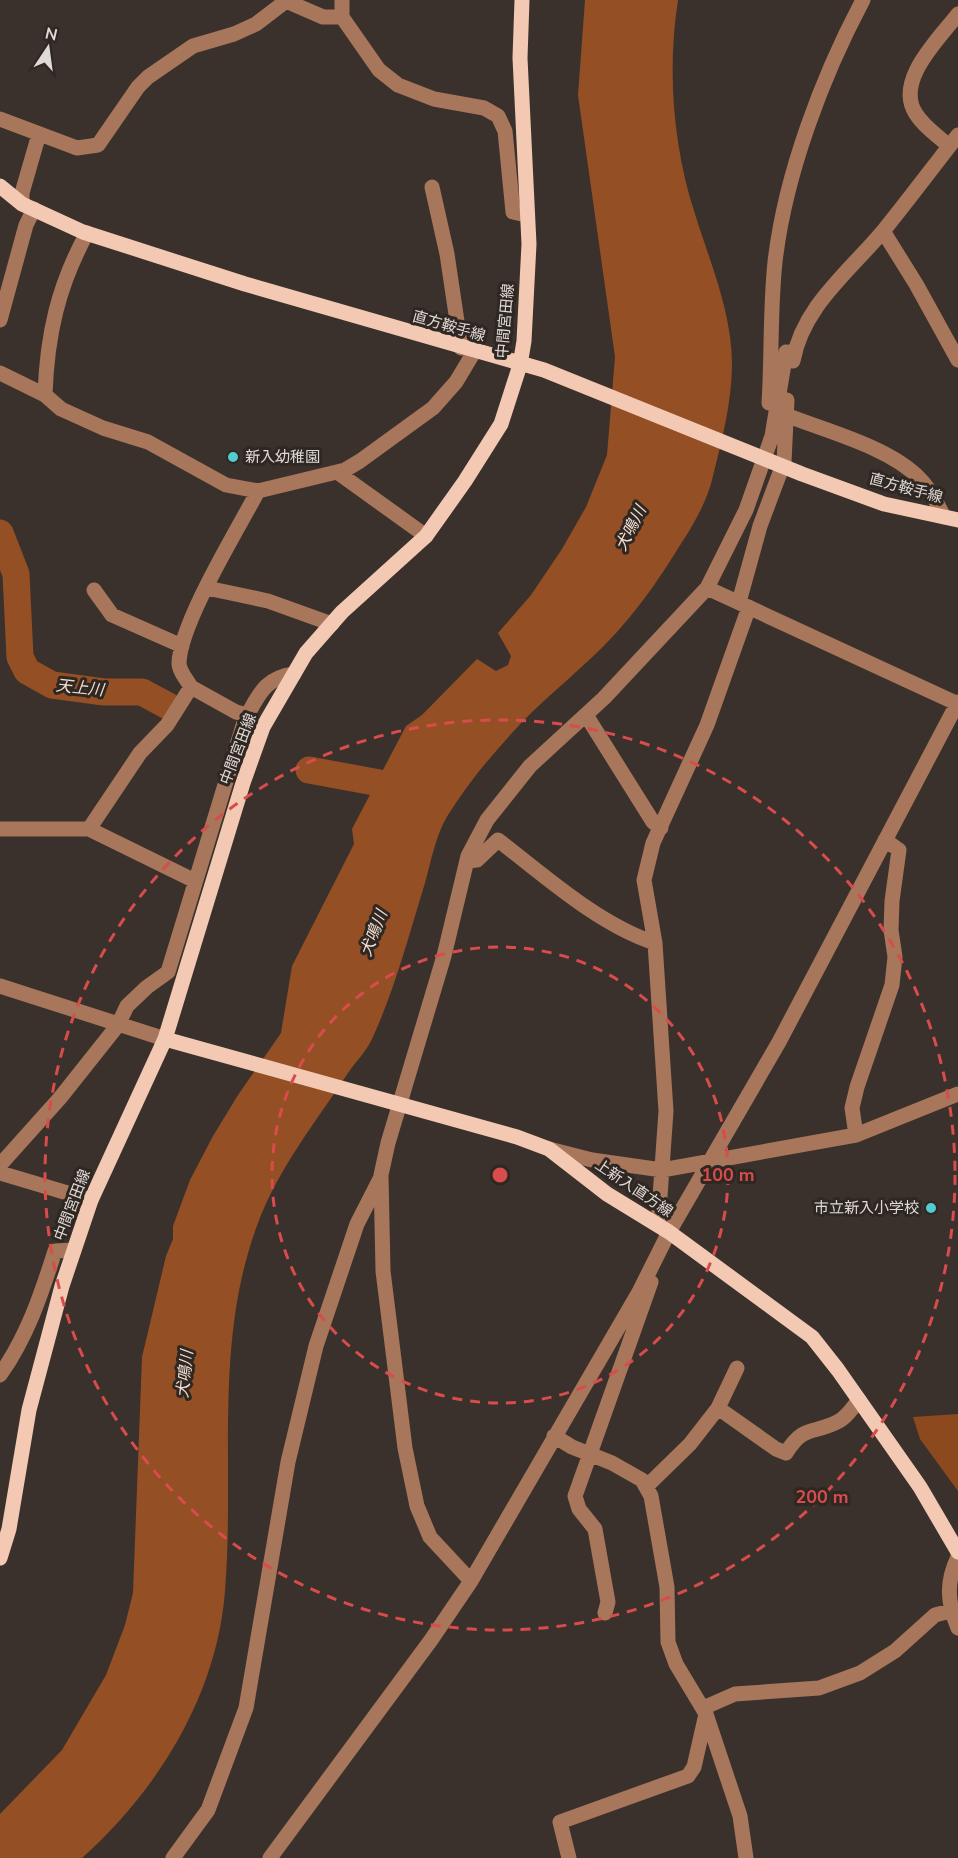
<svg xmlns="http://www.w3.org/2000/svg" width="958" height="1858" font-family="'Nunito Sans','Noto Sans JP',sans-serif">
	<rect width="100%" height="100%" fill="#3a312c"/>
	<path fill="#8d491e" d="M 958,1414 L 958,1491 L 920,1439 L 913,1417 Z"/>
	<path fill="#944f24" d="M 585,0 L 678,0 C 667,70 673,147 695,214 C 710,262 732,313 732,364 C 732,401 722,440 713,476 C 707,503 692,527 677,550 C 661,576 643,602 623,625 C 590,664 546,695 512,733 C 489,758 466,786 448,815 C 436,834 431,861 425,883 C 409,935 395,989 372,1039 C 366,1052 356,1061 348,1073 C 317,1120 278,1169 258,1223 C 213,1342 235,1467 225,1591 C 217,1695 158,1790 82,1858 L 0,1858 L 0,1814 L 62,1750 L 106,1675 L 125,1625 L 133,1593 L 142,1357 L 166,1256 L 173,1239 L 173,1226 L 190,1180 L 213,1136 L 238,1095 L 281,1033 L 292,966 L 354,844 L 352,829 L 406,726 L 422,715 L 477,659 L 496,671 L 508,665 L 511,656 L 498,633 L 531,595 L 562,549 L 586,507 L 607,455 L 615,357 L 578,95 Z"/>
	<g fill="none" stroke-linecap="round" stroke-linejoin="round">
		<path stroke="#944f24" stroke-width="27" d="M 0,533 L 16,574 L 20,657 L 27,671 L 52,685 L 104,692 L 142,692 L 168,706
			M 309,770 L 412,789"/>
		<path stroke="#a8765a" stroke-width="15" d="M 284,0 L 323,17 L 342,17
			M 342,0 L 342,17 L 379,70 L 398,85 L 434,99 L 484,108 L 498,116 L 505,131 L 513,212 L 526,215
			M 0,119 L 77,148 L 98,145 L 138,87 L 148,77 L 193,46 L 234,34 L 256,24 L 286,1
			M 949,146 C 938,136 924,127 916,114 C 894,81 939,39 958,14
			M 432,187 L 447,254 L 461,348
			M 22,204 L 22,193 L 39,134
			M 883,231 L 916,284 L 958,360
			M 0,320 L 26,225 L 34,209
			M 793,361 C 803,306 849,272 884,230 C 909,199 933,167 958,135
			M 0,373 L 45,395 L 61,409 L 103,428 L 148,442 L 226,485 L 258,491 C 238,529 180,623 179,663 C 179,671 187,680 191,687 L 167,725 L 140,753 L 89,829
			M 45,395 C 47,335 58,286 87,233
			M 769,403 C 772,356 770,309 775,262 C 785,175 822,77 863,0
			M 786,415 C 826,431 889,447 919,478 C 930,489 937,503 944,517
			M 337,472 L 426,536
			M 258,491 L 345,470 L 360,461 L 433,408 L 456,382 L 474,352
			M 207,588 L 268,601 L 332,624
			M 707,588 L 958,704
			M 94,590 L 112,615 L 182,646
			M 739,602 L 760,526 L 784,462 L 787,400
			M 191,687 L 236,712 L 247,715
			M 586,715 L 653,822 L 661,828
			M 0,829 L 89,829 L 195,881
			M 467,861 L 477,860 L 498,840 C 545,876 599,925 655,943
			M 0,986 L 165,1039
			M 856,1135 L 852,1108 L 857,1087 L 892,985 L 895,957 L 891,930 L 892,901 L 899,850 L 885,840
			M 549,1149 L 592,1160 L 662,1170 L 856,1135 L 958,1094
			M 0,1165 L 60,1098 L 118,1025 L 127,1006 L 147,987 L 168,972 L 245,719 C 259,695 264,678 294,674
			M 0,1173 L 91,1200
			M 658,1225 L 666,1111 L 655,943 L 644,880 L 653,843 L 707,725 L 749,607
			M 0,1375 C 27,1337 41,1295 55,1251 L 74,1250
			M 718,1408 L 737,1368
			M 554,1436 L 572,1447 L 612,1463 L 642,1480 L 651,1496 L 667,1587 L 668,1642 L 676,1664 L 706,1714 L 740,1816 L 746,1858
			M 646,1487 L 690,1444 L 718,1408 L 776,1449 L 786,1453 C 805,1423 814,1435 839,1421 C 847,1417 853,1407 859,1400
			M 958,1557 C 946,1582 947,1602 958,1628
			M 471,1581 L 430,1537 L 417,1506 L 405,1448 L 383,1271 L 381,1175 L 388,1143 L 444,956 L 468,856 L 487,820 L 530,766 L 604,698 L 707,588 L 746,510 L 772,436 L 786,352 L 794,353
			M 605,1613 L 608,1602 L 595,1529 L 579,1509 L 575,1496 L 651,1282
			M 703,1708 L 735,1694 L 819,1688 L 860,1673 L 895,1651 L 935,1615 L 950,1611
			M 173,1858 L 208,1810 L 246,1708 L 288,1462 L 316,1346 L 357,1224 L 380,1179
			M 270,1858 L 431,1640 L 471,1581 L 639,1292 L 669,1232 L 779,1042 L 958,702
			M 569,1858 L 560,1822 L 688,1776 L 694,1767 L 706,1714"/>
		<path stroke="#f3c9b3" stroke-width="15" d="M 0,186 L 22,204 L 83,232 L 245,284 L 544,370 L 802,474 L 884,504 L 958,520
			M 165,1039 L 517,1137 L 549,1149 L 607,1194 L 669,1232 L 812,1337 L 838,1370 L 920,1487 L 958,1552
			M 0,1558 L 9,1529 L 29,1410 L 62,1286 L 91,1200 L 165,1039 L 243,783 L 263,727 L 306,653 L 342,612 L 426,536 L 465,481 L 501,424 L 520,365 L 524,341 L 529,244 L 520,58 L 522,0"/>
	</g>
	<g fill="none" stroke="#d84c4b" stroke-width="3" stroke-dasharray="10 8">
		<circle cx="500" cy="1175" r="228"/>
		<circle cx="500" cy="1175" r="455"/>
	</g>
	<g fill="#51ccd2" stroke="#2f2722" stroke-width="2">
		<circle cx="233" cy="457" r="6"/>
		<circle cx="931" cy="1208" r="6"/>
	</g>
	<g text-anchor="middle" stroke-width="6" stroke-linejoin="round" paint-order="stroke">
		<g font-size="15" fill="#e0dad7" stroke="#2f2722">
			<text transform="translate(505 321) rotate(-85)" y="5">中間宮田線</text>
			<text transform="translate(449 326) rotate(16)" y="5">直方鞍手線</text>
			<text transform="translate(906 488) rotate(15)" y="5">直方鞍手線</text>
			<text transform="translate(238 749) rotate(-69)" y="5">中間宮田線</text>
			<text transform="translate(634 1188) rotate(34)" y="5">上新入直方線</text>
			<text transform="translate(72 1205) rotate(-69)" y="5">中間宮田線</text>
		</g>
		<g font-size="15" fill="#e0dad7" stroke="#2f2722" text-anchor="start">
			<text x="245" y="462">新入幼稚園</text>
			<text x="919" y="1213" text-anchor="end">市立新入小学校</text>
		</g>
		<g font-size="16" font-style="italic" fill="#f3ded3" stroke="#2f2722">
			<text transform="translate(630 528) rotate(-63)" y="6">犬鳴川</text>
			<text transform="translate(80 687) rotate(6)" y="6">天上川</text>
			<text transform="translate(373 933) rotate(-69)" y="6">犬鳴川</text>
			<text transform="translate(184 1374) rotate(-84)" y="6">犬鳴川</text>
		</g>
	</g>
	<circle cx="500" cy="1175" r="9" fill="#d84c4b" stroke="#2f2722" stroke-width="3"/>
	<g font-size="18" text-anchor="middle" font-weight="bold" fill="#d84c4b" stroke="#2f2722" stroke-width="6" stroke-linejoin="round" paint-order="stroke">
		<text x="728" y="1181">100 m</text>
		<text x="822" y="1503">200 m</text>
	</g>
	<g transform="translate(48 48) rotate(13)" stroke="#2f2722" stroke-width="4.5" paint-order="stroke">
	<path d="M0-4.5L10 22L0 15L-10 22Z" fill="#e0dad7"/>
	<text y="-9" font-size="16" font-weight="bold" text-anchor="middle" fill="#e0dad7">N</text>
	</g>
</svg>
